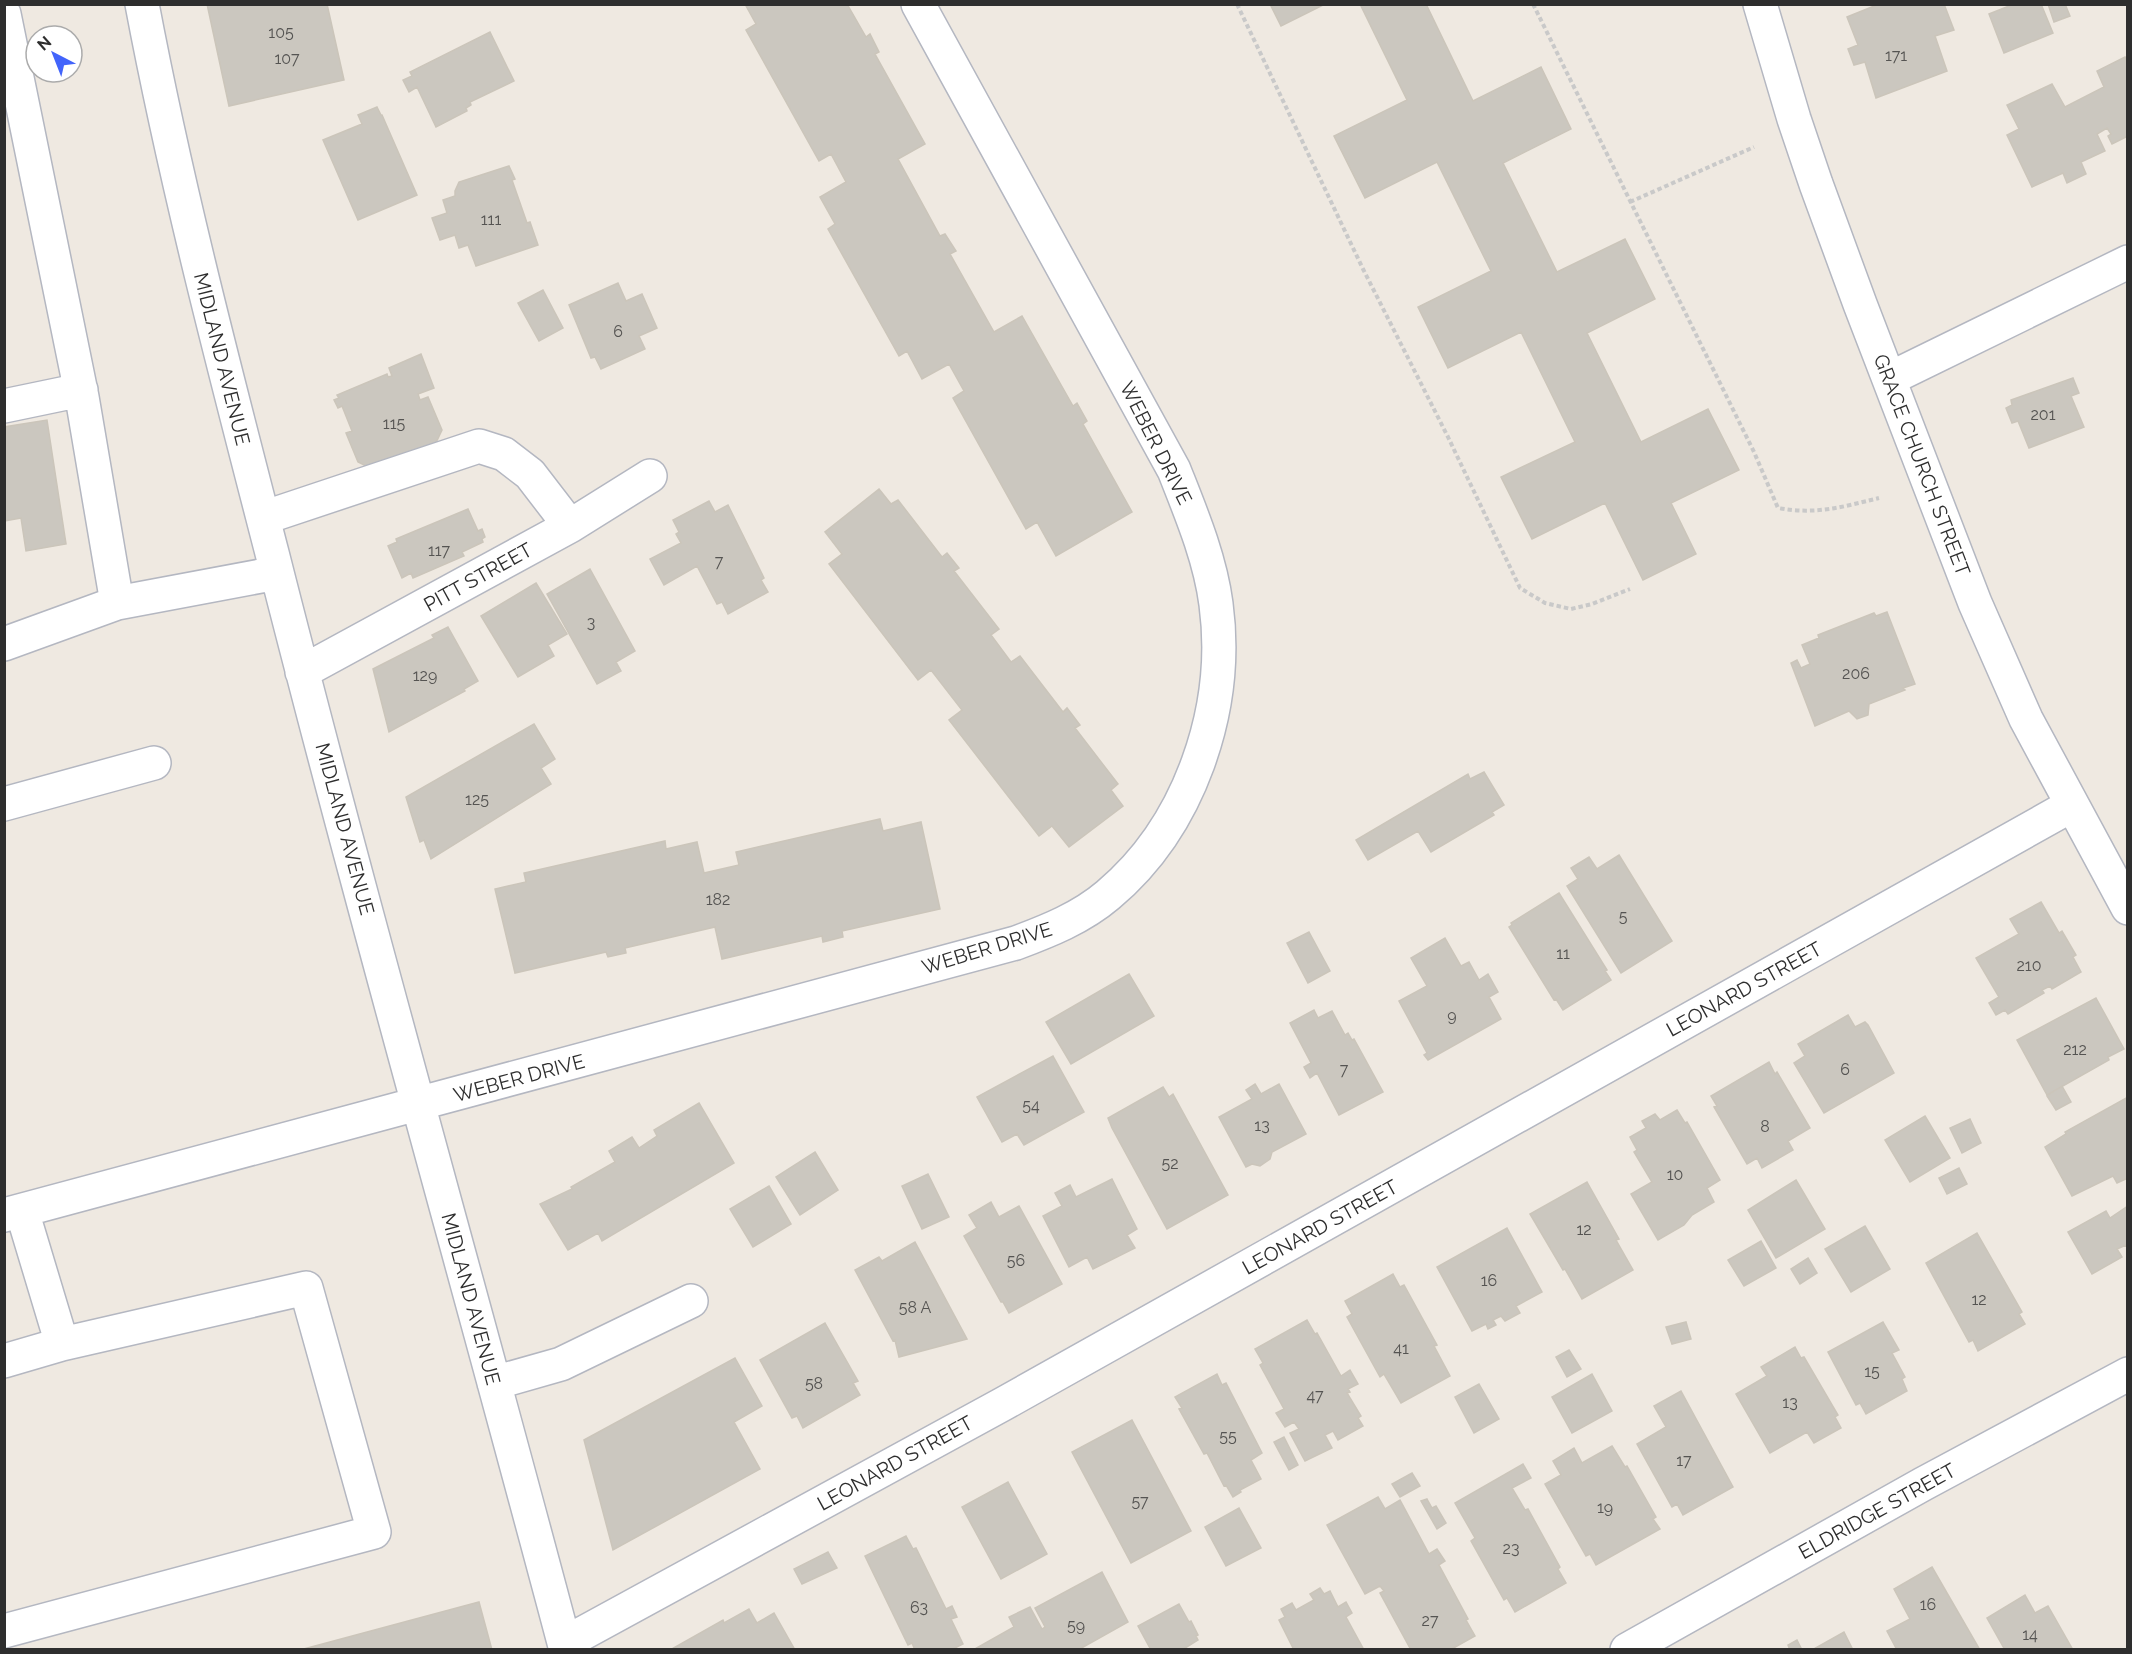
<svg xmlns="http://www.w3.org/2000/svg" width="2132" height="1654" font-family="Raleway,sans-serif">
	<rect width="100%" height="100%" fill="#efe9e1"/>
	<path fill="#cbc7bf" stroke="#cbc5ba" stroke-width="1.5" d="M 207,4 L 327,4 L 344,80 L 229,106 Z
		M 745,4 L 847,4 L 866,37 L 870,34 L 879,52 L 875,54 L 925,144 L 898,159 L 940,236 L 945,234 L 956,251 L 950,254 L 994,332 L 1022,316 L 1073,406 L 1077,403 L 1087,421 L 1083,424 L 1132,512 L 1056,556 L 1037,522 L 1026,529 L 953,398 L 964,391 L 949,364 L 922,379 L 907,351 L 899,356 L 828,229 L 835,224 L 820,197 L 846,182 L 831,154 L 819,161 L 746,30 L 756,24 Z
		M 1270,4 L 1325,4 L 1281,26 Z
		M 1360,4 L 1426,4 L 1473,101 L 1541,67 L 1571,129 L 1503,163 L 1557,272 L 1625,239 L 1655,299 L 1587,333 L 1641,442 L 1708,409 L 1739,470 L 1671,503 L 1696,554 L 1643,580 L 1605,503 L 1532,539 L 1501,477 L 1575,442 L 1521,332 L 1448,368 L 1418,307 L 1491,271 L 1437,162 L 1365,198 L 1334,136 L 1407,100 Z
		M 1879,4 L 1944,4 L 1954,30 L 1935,36 L 1947,71 L 1876,98 L 1865,62 L 1854,65 L 1848,49 L 1858,45 L 1847,17 Z
		M 2014,4 L 2041,4 L 2053,33 L 2004,53 L 1989,14 Z
		M 2048,4 L 2065,4 L 2070,16 L 2054,22 Z
		M 490,32 L 514,81 L 470,102 L 471,105 L 466,108 L 467,111 L 436,127 L 417,87 L 409,92 L 403,80 L 412,76 L 410,72 Z
		M 2125,57 L 2128,62 L 2128,136 L 2112,144 L 2108,136 L 2111,134 L 2107,128 L 2097,134 L 2105,151 L 2081,162 L 2086,174 L 2067,183 L 2063,173 L 2032,187 L 2007,135 L 2019,129 L 2007,105 L 2052,84 L 2065,107 L 2104,87 L 2097,71 Z
		M 377,107 L 381,115 L 382,115 L 417,195 L 358,220 L 323,140 L 362,124 L 358,115 Z
		M 509,166 L 515,179 L 512,180 L 527,223 L 530,222 L 538,245 L 476,266 L 468,245 L 459,248 L 455,235 L 440,240 L 432,218 L 447,213 L 443,200 L 455,196 L 455,191 L 459,182 Z
		M 618,283 L 626,301 L 642,294 L 657,328 L 639,336 L 645,349 L 601,369 L 595,357 L 591,358 L 569,305 Z
		M 543,290 L 563,328 L 539,341 L 518,303 Z
		M 421,354 L 434,388 L 418,394 L 420,400 L 428,397 L 442,430 L 433,449 L 378,472 L 358,462 L 346,433 L 352,431 L 342,406 L 338,408 L 334,400 L 339,398 L 337,395 L 387,374 L 388,377 L 392,376 L 389,368 Z
		M 2073,378 L 2079,393 L 2071,396 L 2084,427 L 2029,448 L 2018,421 L 2012,423 L 2006,408 L 2012,405 L 2011,400 Z
		M 47,420 L 66,544 L 26,551 L 21,518 L 4,521 L 4,427 Z
		M 879,489 L 891,504 L 898,500 L 942,557 L 947,553 L 959,568 L 954,571 L 999,629 L 991,635 L 1011,662 L 1020,656 L 1063,712 L 1067,708 L 1080,725 L 1075,728 L 1118,784 L 1111,790 L 1123,806 L 1069,847 L 1052,826 L 1039,836 L 949,720 L 962,710 L 931,670 L 918,680 L 829,564 L 842,554 L 825,532 Z
		M 709,501 L 715,512 L 728,505 L 764,578 L 761,580 L 768,592 L 728,614 L 722,602 L 717,604 L 697,566 L 664,585 L 650,559 L 681,543 L 676,534 L 679,532 L 673,520 Z
		M 468,509 L 478,531 L 482,529 L 485,537 L 482,539 L 483,542 L 462,552 L 464,556 L 413,578 L 411,573 L 402,578 L 388,546 L 397,542 L 396,539 Z
		M 590,569 L 635,651 L 616,662 L 621,671 L 597,684 L 547,594 Z
		M 536,583 L 567,634 L 548,645 L 554,656 L 518,677 L 481,616 Z
		M 1887,612 L 1915,684 L 1903,688 L 1905,690 L 1869,704 L 1868,715 L 1857,719 L 1849,711 L 1815,726 L 1791,663 L 1797,660 L 1801,668 L 1810,664 L 1802,645 L 1819,638 L 1818,635 L 1874,613 L 1876,616 Z
		M 448,627 L 478,681 L 464,689 L 465,691 L 389,732 L 373,669 L 434,638 L 432,635 Z
		M 534,724 L 555,759 L 541,768 L 551,784 L 431,859 L 424,840 L 420,842 L 406,797 Z
		M 1484,772 L 1504,805 L 1492,812 L 1494,815 L 1431,852 L 1418,831 L 1368,860 L 1356,840 L 1468,774 L 1470,779 Z
		M 880,819 L 883,831 L 921,822 L 940,909 L 842,931 L 843,937 L 823,942 L 822,936 L 722,959 L 715,927 L 625,948 L 626,953 L 608,957 L 606,952 L 515,973 L 495,889 L 526,882 L 524,873 L 665,841 L 666,849 L 697,842 L 704,873 L 739,865 L 736,852 Z
		M 1619,855 L 1672,941 L 1621,973 L 1567,886 L 1578,879 L 1571,868 L 1589,857 L 1597,869 Z
		M 1559,893 L 1607,970 L 1605,971 L 1611,980 L 1563,1010 L 1556,999 L 1554,1000 L 1509,927 L 1512,925 L 1511,923 Z
		M 2041,902 L 2059,933 L 2062,931 L 2076,955 L 2073,957 L 2081,972 L 2052,989 L 2050,986 L 2042,990 L 2044,993 L 2008,1014 L 2005,1010 L 1996,1015 L 1989,1003 L 1999,997 L 1976,958 L 2019,934 L 2010,919 Z
		M 1309,932 L 1330,971 L 1308,983 L 1287,943 Z
		M 1445,938 L 1461,966 L 1469,962 L 1479,980 L 1488,974 L 1498,992 L 1489,997 L 1501,1019 L 1428,1060 L 1424,1055 L 1427,1053 L 1399,1001 L 1427,986 L 1411,958 Z
		M 1129,974 L 1154,1016 L 1071,1064 L 1046,1022 Z
		M 2096,998 L 2124,1049 L 2108,1057 L 2109,1060 L 2047,1095 L 2017,1040 Z
		M 1314,1010 L 1318,1018 L 1332,1011 L 1345,1035 L 1348,1033 L 1352,1040 L 1354,1039 L 1383,1092 L 1339,1115 L 1317,1073 L 1310,1078 L 1304,1067 L 1311,1063 L 1290,1023 Z
		M 1848,1015 L 1855,1027 L 1865,1022 L 1868,1025 L 1894,1073 L 1824,1113 L 1794,1063 L 1805,1056 L 1798,1044 Z
		M 1053,1056 L 1084,1112 L 1024,1145 L 1017,1134 L 1002,1142 L 977,1097 Z
		M 1769,1062 L 1775,1074 L 1777,1072 L 1810,1128 L 1788,1141 L 1793,1150 L 1762,1168 L 1757,1158 L 1747,1164 L 1714,1107 L 1717,1106 L 1711,1096 Z
		M 1255,1084 L 1261,1094 L 1279,1084 L 1306,1134 L 1272,1152 L 1270,1159 L 1260,1166 L 1252,1164 L 1246,1167 L 1219,1117 L 1252,1099 L 1246,1090 Z
		M 2062,1086 L 2071,1102 L 2056,1110 L 2047,1096 Z
		M 1163,1087 L 1169,1097 L 1173,1094 L 1228,1195 L 1167,1229 L 1112,1128 L 1108,1118 Z
		M 2128,1097 L 2128,1178 L 2117,1183 L 2113,1176 L 2072,1196 L 2045,1147 L 2066,1134 L 2065,1132 Z
		M 699,1103 L 734,1163 L 602,1241 L 598,1233 L 568,1250 L 540,1204 L 572,1189 L 571,1187 L 615,1162 L 609,1151 L 632,1137 L 639,1148 L 657,1136 L 654,1130 Z
		M 1677,1110 L 1685,1123 L 1687,1122 L 1720,1180 L 1707,1188 L 1714,1202 L 1692,1215 L 1684,1225 L 1658,1240 L 1631,1194 L 1652,1182 L 1634,1152 L 1637,1150 L 1630,1137 L 1646,1128 L 1642,1121 L 1655,1114 L 1660,1120 Z
		M 1925,1116 L 1950,1158 L 1910,1182 L 1885,1140 Z
		M 1970,1119 L 1981,1143 L 1962,1153 L 1950,1128 Z
		M 815,1152 L 838,1190 L 800,1215 L 776,1177 Z
		M 1959,1168 L 1967,1184 L 1947,1194 L 1939,1178 Z
		M 928,1174 L 949,1217 L 922,1229 L 902,1186 Z
		M 1112,1179 L 1137,1229 L 1127,1235 L 1135,1248 L 1093,1269 L 1087,1257 L 1069,1267 L 1043,1216 L 1062,1206 L 1055,1193 L 1070,1185 L 1076,1197 Z
		M 1796,1180 L 1825,1229 L 1776,1258 L 1748,1210 Z
		M 1587,1182 L 1619,1239 L 1616,1240 L 1633,1270 L 1582,1299 L 1565,1269 L 1563,1270 L 1530,1214 Z
		M 769,1186 L 791,1224 L 753,1247 L 730,1209 Z
		M 991,1202 L 999,1217 L 1019,1206 L 1062,1284 L 1009,1313 L 1003,1302 L 1001,1302 L 964,1236 L 977,1228 L 969,1215 Z
		M 2128,1206 L 2128,1248 L 2126,1245 L 2117,1249 L 2122,1257 L 2092,1274 L 2068,1232 L 2106,1211 L 2110,1218 Z
		M 1865,1226 L 1890,1269 L 1851,1292 L 1825,1249 Z
		M 1507,1228 L 1542,1292 L 1516,1306 L 1520,1313 L 1505,1321 L 1501,1316 L 1493,1320 L 1496,1325 L 1488,1329 L 1486,1324 L 1472,1331 L 1437,1267 Z
		M 1977,1233 L 2022,1312 L 2019,1314 L 2025,1324 L 1978,1351 L 1973,1340 L 1969,1342 L 1926,1263 Z
		M 1761,1241 L 1776,1268 L 1744,1286 L 1728,1260 Z
		M 915,1242 L 967,1339 L 899,1357 L 895,1340 L 893,1341 L 855,1270 L 879,1257 L 882,1261 Z
		M 1808,1258 L 1817,1273 L 1800,1284 L 1791,1269 Z
		M 1393,1274 L 1400,1287 L 1404,1285 L 1437,1345 L 1434,1346 L 1450,1376 L 1401,1403 L 1384,1374 L 1380,1377 L 1347,1317 L 1352,1314 L 1345,1301 Z
		M 1307,1320 L 1315,1334 L 1317,1333 L 1341,1376 L 1350,1370 L 1358,1384 L 1348,1389 L 1350,1392 L 1347,1393 L 1361,1416 L 1358,1418 L 1363,1426 L 1338,1440 L 1333,1431 L 1325,1435 L 1332,1448 L 1305,1461 L 1290,1433 L 1299,1429 L 1294,1422 L 1285,1427 L 1276,1413 L 1284,1409 L 1260,1365 L 1263,1363 L 1255,1349 Z
		M 1686,1322 L 1691,1339 L 1672,1344 L 1666,1327 Z
		M 1883,1322 L 1899,1350 L 1892,1353 L 1905,1377 L 1902,1379 L 1907,1391 L 1866,1414 L 1860,1403 L 1856,1405 L 1828,1352 Z
		M 825,1323 L 858,1381 L 853,1383 L 860,1395 L 803,1428 L 797,1416 L 792,1418 L 760,1360 Z
		M 1795,1347 L 1801,1358 L 1804,1357 L 1838,1415 L 1835,1417 L 1841,1428 L 1814,1443 L 1807,1432 L 1770,1453 L 1736,1394 L 1767,1376 L 1761,1367 Z
		M 1569,1350 L 1581,1369 L 1567,1377 L 1556,1357 Z
		M 735,1358 L 762,1406 L 734,1422 L 760,1469 L 613,1550 L 584,1440 Z
		M 1217,1374 L 1222,1385 L 1226,1383 L 1262,1453 L 1251,1460 L 1261,1479 L 1240,1490 L 1241,1492 L 1233,1497 L 1226,1485 L 1224,1486 L 1207,1453 L 1204,1454 L 1179,1409 L 1182,1408 L 1175,1397 Z
		M 1592,1374 L 1612,1411 L 1572,1433 L 1552,1397 Z
		M 1479,1384 L 1499,1419 L 1474,1433 L 1455,1397 Z
		M 1681,1391 L 1733,1487 L 1683,1515 L 1677,1504 L 1672,1507 L 1637,1444 L 1666,1427 L 1654,1406 Z
		M 1132,1420 L 1191,1531 L 1131,1563 L 1072,1452 Z
		M 1284,1437 L 1298,1465 L 1289,1470 L 1274,1442 Z
		M 1612,1446 L 1625,1467 L 1627,1466 L 1656,1517 L 1653,1519 L 1660,1529 L 1596,1565 L 1590,1554 L 1586,1556 L 1545,1484 L 1561,1475 L 1553,1461 L 1574,1448 L 1582,1463 Z
		M 1523,1464 L 1531,1478 L 1512,1488 L 1525,1510 L 1528,1509 L 1560,1567 L 1558,1569 L 1566,1583 L 1515,1612 L 1507,1598 L 1504,1600 L 1471,1541 L 1475,1538 L 1455,1503 Z
		M 1412,1473 L 1420,1486 L 1400,1497 L 1392,1484 Z
		M 1008,1482 L 1047,1554 L 1001,1579 L 962,1507 Z
		M 1378,1497 L 1385,1509 L 1400,1500 L 1429,1554 L 1437,1549 L 1445,1561 L 1439,1565 L 1468,1619 L 1466,1620 L 1475,1636 L 1450,1650 L 1411,1650 L 1380,1593 L 1384,1591 L 1380,1586 L 1365,1594 L 1327,1525 Z
		M 1427,1499 L 1432,1508 L 1436,1506 L 1446,1523 L 1437,1529 L 1421,1501 Z
		M 1239,1508 L 1261,1548 L 1226,1566 L 1205,1527 Z
		M 906,1536 L 913,1549 L 916,1548 L 946,1609 L 952,1606 L 957,1617 L 951,1619 L 963,1644 L 951,1650 L 915,1650 L 912,1643 L 908,1645 L 865,1556 Z
		M 828,1552 L 837,1568 L 802,1584 L 794,1569 Z
		M 1932,1567 L 1980,1650 L 1897,1650 L 1887,1631 L 1910,1619 L 1894,1589 Z
		M 1102,1572 L 1128,1622 L 1078,1650 L 973,1650 L 1014,1627 L 1009,1617 L 1030,1607 L 1042,1629 L 1045,1627 L 1035,1608 Z
		M 1320,1588 L 1324,1594 L 1330,1591 L 1338,1607 L 1346,1602 L 1352,1613 L 1346,1617 L 1364,1650 L 1294,1650 L 1279,1620 L 1285,1617 L 1281,1609 L 1292,1603 L 1296,1610 L 1314,1600 L 1310,1594 Z
		M 2025,1595 L 2035,1613 L 2048,1606 L 2073,1650 L 2005,1650 L 1987,1618 Z
		M 479,1602 L 492,1650 L 300,1650 L 408,1621 Z
		M 1179,1604 L 1189,1622 L 1191,1621 L 1198,1635 L 1196,1636 L 1198,1640 L 1182,1650 L 1151,1650 L 1138,1626 Z
		M 749,1609 L 757,1623 L 774,1613 L 795,1650 L 670,1650 L 723,1620 L 724,1623 Z
		M 1844,1632 L 1853,1650 L 1812,1650 Z
		M 1797,1640 L 1802,1650 L 1790,1650 L 1788,1645 Z"/>
	<g fill="none" stroke-linecap="round" stroke-linejoin="round">
		<defs>
			<path id="minor" d="M 142,4 C 177,189 225,371 272,553 C 365,920 469,1284 566,1650
				M 1760,4 L 1794,119 L 1816,184 L 1860,304 L 1975,603 L 2026,719 L 2128,908
				M 4,14 L 82,397 L 117,603
				M 1889,379 L 2128,262
				M 4,406 L 81,390
				M 263,518 L 479,446 L 504,454 L 530,474 L 570,526
				M 4,644 L 117,603 L 277,573
				M 302,672 L 570,526 L 650,476
				M 4,804 L 154,763
				M 22,1211 L 62,1344
				M 4,1215 L 1016,943 C 1048,931 1081,918 1108,895 C 1190,826 1230,709 1216,604 C 1210,558 1191,513 1174,470 L 918,4
				M 4,1361 L 62,1344 L 306,1288 L 374,1532 L 4,1631
				M 494,1383 L 561,1364 L 691,1301
				M 565,1643 L 1003,1404 L 2072,805
				M 1627,1650 L 1923,1484 L 2128,1374"/>
		</defs>
		<use href="#minor" stroke="#b4b7c1" stroke-width="36"/>
		<path stroke="#c9c9c9" stroke-width="4" stroke-dasharray="4.5 3" stroke-linecap="butt" d="M 1237,4 L 1363,269 L 1448,437 L 1520,588 L 1545,603 L 1571,609 L 1592,604 L 1630,589
			M 1533,4 L 1754,452 L 1778,508 C 1816,515 1842,507 1879,498
			M 1630,202 L 1754,147"/>
		<use href="#minor" stroke="#fff" stroke-width="33"/>
	</g>
	<g text-anchor="middle" stroke-width="4.5" stroke-linejoin="round" paint-order="stroke">
		<g font-size="16" fill="#555452">
			<text x="281" y="38">105</text>
			<text x="1896" y="61">171</text>
			<text x="287" y="64">107</text>
			<text x="491" y="225">111</text>
			<text x="618" y="337">6</text>
			<text x="2043" y="420">201</text>
			<text x="394" y="429">115</text>
			<text x="439" y="556">117</text>
			<text x="719" y="567">7</text>
			<text x="591" y="628">3</text>
			<text x="1856" y="679">206</text>
			<text x="425" y="681">129</text>
			<text x="477" y="805">125</text>
			<text x="718" y="905">182</text>
			<text x="1623" y="922">5</text>
			<text x="1563" y="959">11</text>
			<text x="2029" y="971">210</text>
			<text x="1452" y="1021">9</text>
			<text x="2075" y="1055">212</text>
			<text x="1344" y="1075">7</text>
			<text x="1845" y="1075">6</text>
			<text x="1031" y="1111">54</text>
			<text x="1262" y="1131">13</text>
			<text x="1765" y="1132">8</text>
			<text x="1170" y="1169">52</text>
			<text x="1675" y="1180">10</text>
			<text x="1584" y="1235">12</text>
			<text x="1016" y="1266">56</text>
			<text x="1489" y="1286">16</text>
			<text x="1979" y="1305">12</text>
			<text x="915" y="1313">58 A</text>
			<text x="1401" y="1354">41</text>
			<text x="1872" y="1377">15</text>
			<text x="814" y="1389">58</text>
			<text x="1315" y="1401">47</text>
			<text x="1790" y="1408">13</text>
			<text x="1228" y="1442">55</text>
			<text x="1684" y="1466">17</text>
			<text x="1140" y="1507">57</text>
			<text x="1605" y="1513">19</text>
			<text x="1511" y="1554">23</text>
			<text x="1928" y="1610">16</text>
			<text x="919" y="1613">63</text>
			<text x="1430" y="1626">27</text>
			<text x="1076" y="1631">59</text>
			<text x="2030" y="1640">14</text>
		</g>
		<g font-size="20" fill="#2e2e2e" stroke="#fff">
			<text transform="translate(222 359) rotate(76)" y="7">MIDLAND AVENUE</text>
			<text transform="translate(1156 443) rotate(63)" y="7">WEBER DRIVE</text>
			<text transform="translate(1922 465) rotate(69)" y="7">GRACE CHURCH STREET</text>
			<text transform="translate(478 577) rotate(-29)" y="7">PITT STREET</text>
			<text transform="translate(345 829) rotate(75)" y="7">MIDLAND AVENUE</text>
			<text transform="translate(987 948) rotate(-17)" y="7">WEBER DRIVE</text>
			<text transform="translate(1744 989) rotate(-29)" y="7">LEONARD STREET</text>
			<text transform="translate(519 1078) rotate(-15)" y="7">WEBER DRIVE</text>
			<text transform="translate(1320 1227) rotate(-29)" y="7">LEONARD STREET</text>
			<text transform="translate(471 1299) rotate(75)" y="7">MIDLAND AVENUE</text>
			<text transform="translate(895 1463) rotate(-29)" y="7">LEONARD STREET</text>
			<text transform="translate(1877 1511) rotate(-29)" y="7">ELDRIDGE STREET</text>
		</g>
	</g>
	<rect width="2132" height="1654" fill="none" stroke="#2e2e2e" stroke-width="12"/>
	<g transform="translate(54 54) rotate(318)"><circle r="28" fill="#ffffff" stroke="#ababab" stroke-width="1.5"/>
	<path d="M0-4.5L10 22L0 15L-10 22Z" fill="#4264fb"/>
	<text y="-9" font-size="16" font-weight="bold" text-anchor="middle" fill="#2e2e2e">N</text>
	</g>
</svg>
